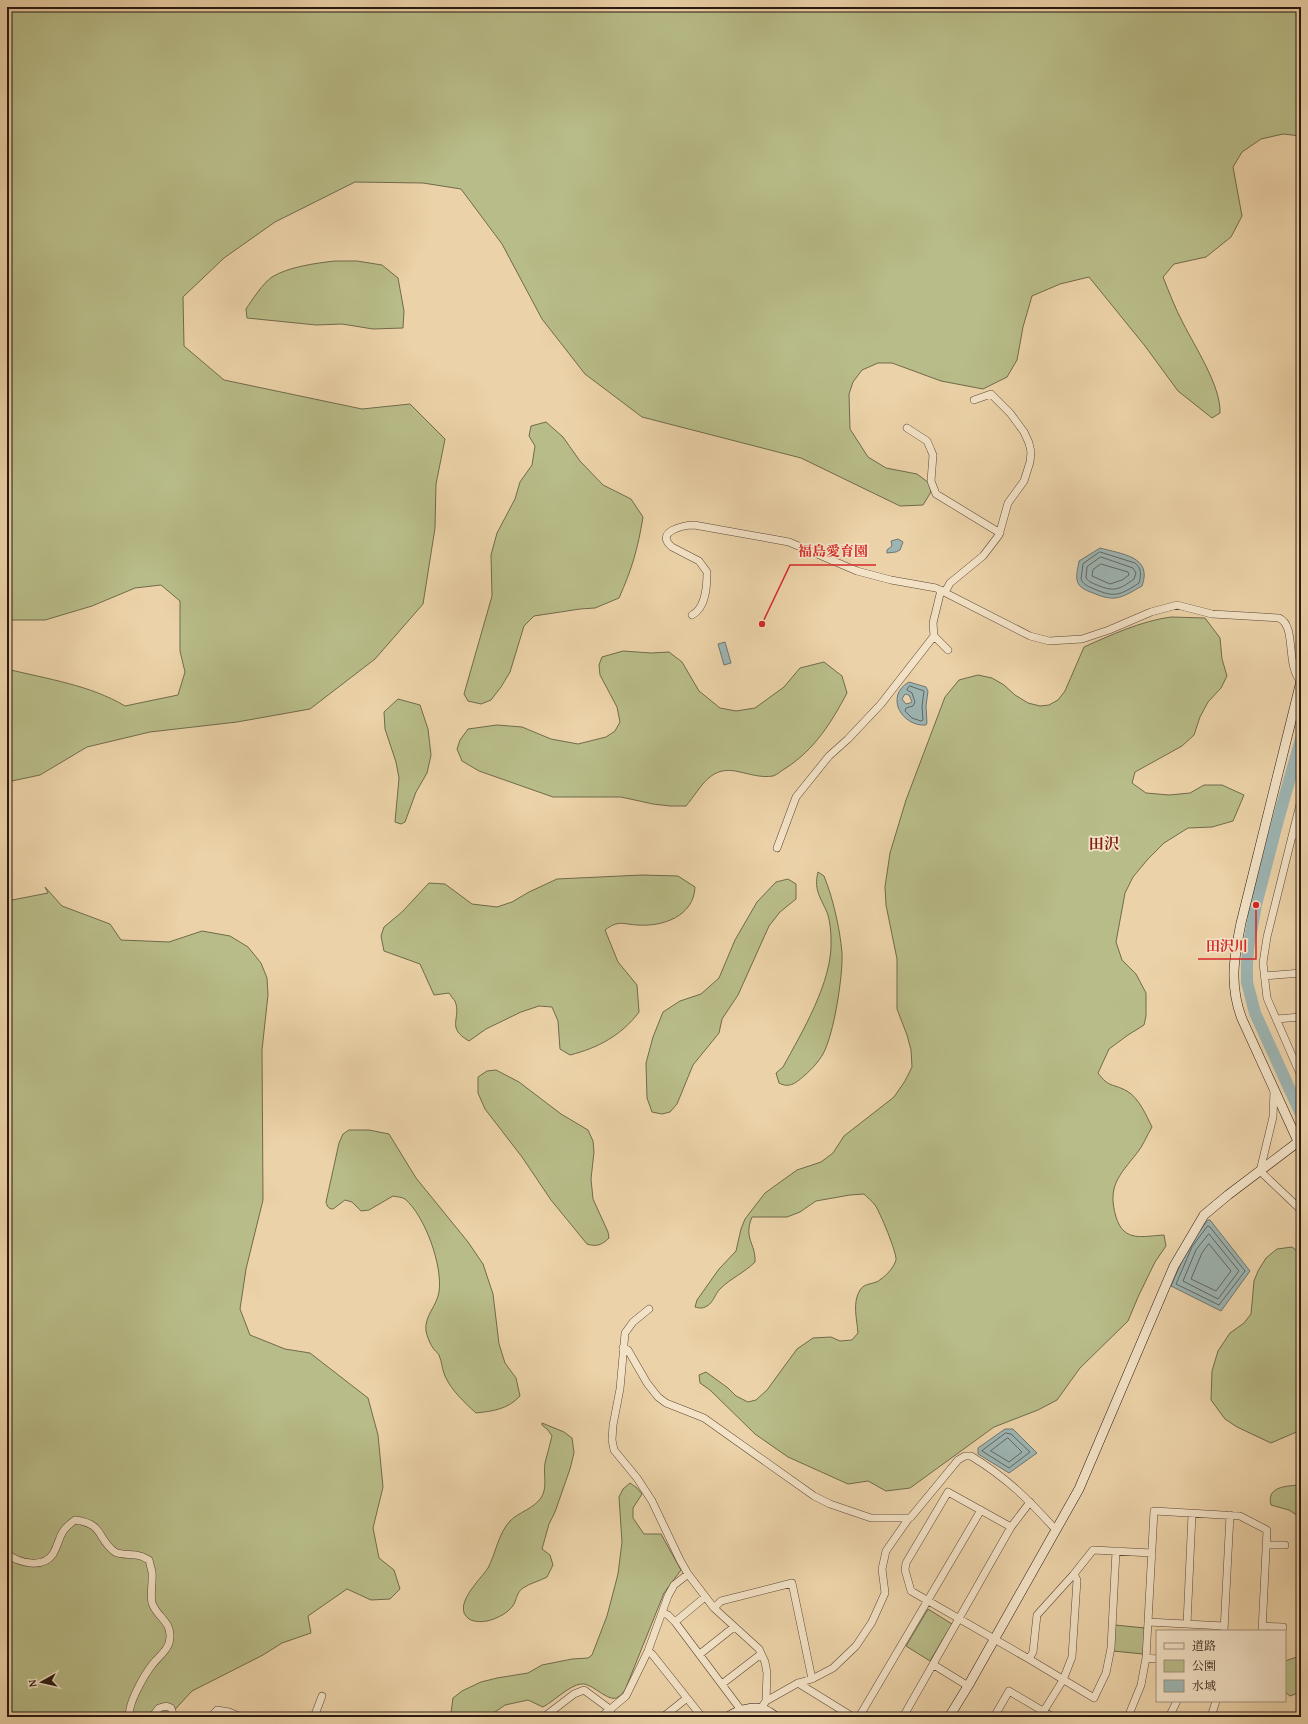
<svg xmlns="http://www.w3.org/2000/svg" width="1308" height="1724" font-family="'Gentium Book Plus','Noto Serif JP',serif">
	<rect width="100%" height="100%" fill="#ecd2a8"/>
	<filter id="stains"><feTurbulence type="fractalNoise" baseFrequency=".005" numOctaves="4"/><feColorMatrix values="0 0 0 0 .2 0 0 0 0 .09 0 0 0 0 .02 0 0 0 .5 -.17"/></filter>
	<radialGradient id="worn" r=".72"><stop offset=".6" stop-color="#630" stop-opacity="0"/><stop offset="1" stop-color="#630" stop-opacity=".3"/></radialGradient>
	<path fill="#b8bc88" stroke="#706a4c" d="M 7,7 L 1301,7 L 1301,136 L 1283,134 L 1261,139 L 1242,152 L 1233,167 L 1242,216 L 1231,237 L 1206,257 L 1174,264 L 1163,277 C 1169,292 1175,308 1183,323 C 1195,347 1221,386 1220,413 L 1212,418 L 1178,391 L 1145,346 L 1089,277 L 1060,284 L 1032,296 L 1023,327 L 1017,360 L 1007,377 L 983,389 L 941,381 L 892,363 L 878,363 L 862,370 L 853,382 L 849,394 L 850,429 L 868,457 L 886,468 L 917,474 L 929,483 L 931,492 L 923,505 L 900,506 L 801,458 L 642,417 L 585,374 L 542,319 L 502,244 L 461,189 L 423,183 L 355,182 L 275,222 L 224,258 L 183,297 L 184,346 L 224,380 L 362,409 L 410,404 L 445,439 L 436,484 L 435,528 L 423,604 L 375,659 L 310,709 L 237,722 L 150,732 L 87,747 L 40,775 L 7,782 L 7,669 C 47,679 90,685 125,706 L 178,695 L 185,672 L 180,651 L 180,601 L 161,585 L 135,588 L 92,606 L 45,620 L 7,620 Z
		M 335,261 L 357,261 L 382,265 L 398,278 L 404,311 L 403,328 L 373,329 L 342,324 L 316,325 L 247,318 L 246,309 C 252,300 263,283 272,277 C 288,267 316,263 335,261 Z
		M 546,422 L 563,437 L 580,461 L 603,485 L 631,499 L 643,517 C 638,548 632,569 619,598 L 595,608 L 580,609 L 534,616 L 524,626 L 510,672 L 501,687 L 491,700 L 481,704 L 468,701 L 464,694 L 492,596 L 491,555 L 497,533 L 515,499 L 520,482 L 532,465 L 535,446 L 529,436 L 531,426 Z
		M 1171,617 L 1205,618 L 1220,638 L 1222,659 L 1227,676 L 1221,688 L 1208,702 L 1200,717 L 1194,735 L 1182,746 L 1135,772 L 1132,783 L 1146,793 L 1169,795 L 1190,793 L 1204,785 L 1222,785 L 1244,795 L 1233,821 L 1212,827 L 1188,828 L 1164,843 L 1148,859 L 1133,877 L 1125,893 L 1116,942 L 1122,960 L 1136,974 L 1146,993 L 1146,1016 L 1144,1025 L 1128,1035 L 1109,1049 L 1098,1073 C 1109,1088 1112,1083 1127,1091 C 1139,1098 1146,1115 1152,1127 C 1147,1135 1143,1146 1137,1153 C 1119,1176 1107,1186 1116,1217 C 1124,1243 1143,1236 1164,1235 L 1166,1246 L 1155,1262 L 1138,1297 L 1128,1321 L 1080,1368 L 1057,1400 L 1038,1410 L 994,1427 L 910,1488 L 886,1491 L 868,1481 L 848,1484 L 788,1457 L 755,1434 L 710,1390 L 700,1383 L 699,1375 L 706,1372 L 728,1388 L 736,1396 L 748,1402 L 756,1400 L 767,1390 L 797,1349 L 813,1338 L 831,1337 L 840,1341 L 852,1340 L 858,1333 C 857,1319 852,1303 860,1290 C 865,1282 875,1285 881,1279 C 887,1275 894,1267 896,1260 C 897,1253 880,1212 875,1205 C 872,1201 868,1198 864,1194 L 850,1195 L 816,1201 L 800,1212 L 787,1217 L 752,1217 C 743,1239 756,1243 755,1262 C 744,1273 731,1278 720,1289 C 715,1294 713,1303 707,1306 C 702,1309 699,1308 695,1307 L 697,1300 L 719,1269 L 736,1251 L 741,1229 L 745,1219 L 765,1193 L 797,1170 L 821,1162 L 833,1153 L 844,1136 L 894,1097 L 905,1081 L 912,1067 L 911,1050 L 907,1035 L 897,1009 L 897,959 L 886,905 L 885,887 L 890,853 L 906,800 L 945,697 L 959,680 L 978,675 L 992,678 L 1004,685 L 1015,695 L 1028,703 L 1040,706 L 1049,705 L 1058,700 L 1065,691 L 1084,647 C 1111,635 1141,621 1171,617 Z
		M 623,651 L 651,653 L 669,652 L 682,662 L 699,691 L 720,708 L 736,711 L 755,708 L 784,687 L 800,668 L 824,662 L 842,676 L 847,693 C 831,723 815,749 786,768 C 782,770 777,775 773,776 C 761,778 750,774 740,772 C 710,764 702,787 686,806 L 670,806 L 653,804 L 621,797 L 553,797 L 479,771 L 462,761 L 457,749 L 460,740 L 468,729 L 497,725 L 522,727 L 551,739 L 578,744 L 606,737 L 615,731 L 620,722 L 617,707 L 600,675 L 599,665 L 602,657 Z
		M 398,699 L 420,705 L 428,729 L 431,755 L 427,773 L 416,792 L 405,822 L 401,824 L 395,822 L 399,778 L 396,762 L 385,729 L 384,712 Z
		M 818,872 L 824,876 C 833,898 840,929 842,953 C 843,976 834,1034 823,1054 C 819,1061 812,1069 805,1075 C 797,1082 790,1089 779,1083 L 776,1073 L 783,1067 C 802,1032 833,981 831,940 C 831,932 830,922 828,915 C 822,899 813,891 818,872 Z
		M 642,875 L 678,876 L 695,887 C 694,916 663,927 637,925 C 623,924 618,920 605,930 L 618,962 L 637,985 L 639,1012 C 622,1035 598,1048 570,1055 L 560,1049 L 558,1021 L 552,1007 L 539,1006 L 521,1012 L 486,1029 L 469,1041 C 445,1027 462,1019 455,1001 C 453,999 451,996 449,993 L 434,995 L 420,964 L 384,951 L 381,936 L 384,927 L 402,912 L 429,883 L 445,884 L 472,904 L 497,907 L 512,902 L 529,892 L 557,879 Z
		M 788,879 L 796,884 L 796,899 L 780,912 L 769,926 L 738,995 L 722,1019 L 719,1033 L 693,1065 L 677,1104 L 670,1112 L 662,1114 L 652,1112 L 647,1098 L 646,1063 L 653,1037 L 663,1012 L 680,1001 L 701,994 L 719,978 L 735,940 L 757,902 L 776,882 Z
		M 45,887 L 62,906 L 110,924 L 121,940 L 169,942 L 202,931 L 230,936 L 248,947 L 261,963 L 267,978 L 268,995 L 262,1050 L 263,1200 L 246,1269 L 240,1309 L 250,1335 L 285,1349 L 310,1353 L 368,1398 L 378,1435 L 383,1487 L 373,1528 L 379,1558 L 394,1570 L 400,1589 L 390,1599 L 371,1600 L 347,1589 L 308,1616 L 311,1633 L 282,1643 L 263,1655 L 192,1691 L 168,1717 L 7,1717 L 7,901 L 48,893 Z
		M 496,1070 L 519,1082 L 561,1114 L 588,1130 L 593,1141 L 594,1152 L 591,1179 L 593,1199 L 608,1232 L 609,1238 C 602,1245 596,1247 587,1244 L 551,1200 L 522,1157 L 485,1109 L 478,1093 L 478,1077 L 487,1071 Z
		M 349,1130 L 369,1130 L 389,1134 L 416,1178 L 468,1242 L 483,1264 L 493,1294 L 499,1344 L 505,1363 L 516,1378 L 520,1396 C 508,1409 494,1411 476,1413 C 465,1403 451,1390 445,1376 C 442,1369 442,1362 439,1355 C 438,1353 435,1351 433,1348 C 430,1344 427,1336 426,1331 C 424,1316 437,1306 439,1292 C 443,1266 425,1216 405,1199 C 402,1197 397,1197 393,1196 L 369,1210 L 361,1211 L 352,1202 L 345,1200 L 333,1209 C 328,1209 327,1206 326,1202 L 339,1143 L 343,1134 Z
		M 1292,1247 L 1301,1254 L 1301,1430 L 1271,1443 L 1237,1427 L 1225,1419 L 1211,1400 L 1212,1371 L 1218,1351 L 1230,1333 L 1244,1323 L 1251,1314 L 1254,1281 L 1258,1271 L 1266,1258 L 1277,1249 Z
		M 542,1423 L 564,1432 L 572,1438 L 574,1453 L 570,1469 L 555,1512 L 549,1524 L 542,1549 L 550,1555 L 553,1565 L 547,1577 C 540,1581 530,1583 523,1588 C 517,1592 517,1598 514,1604 C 509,1613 496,1619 487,1621 C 481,1622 474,1622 469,1619 C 451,1606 481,1579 488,1568 C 496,1553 498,1534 510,1521 C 519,1512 533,1509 541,1498 C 548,1487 543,1475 545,1463 C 547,1454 550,1445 552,1436 L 548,1430 L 542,1425 Z
		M 630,1483 L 637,1488 L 642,1494 L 633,1508 L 633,1518 L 644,1534 L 661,1534 L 681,1570 L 664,1593 L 625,1690 C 623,1692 621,1696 618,1697 C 609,1704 592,1682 581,1684 C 570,1685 554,1701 543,1707 L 528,1700 L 505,1705 L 488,1717 L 453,1717 L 451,1713 L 453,1698 L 462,1691 L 481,1682 L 497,1678 L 528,1673 L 542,1665 L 572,1659 L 588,1658 L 592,1655 L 607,1616 L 618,1574 L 622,1542 L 619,1497 L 623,1489 Z
		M 1301,1485 L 1301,1518 L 1289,1510 L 1271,1505 C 1266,1486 1287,1486 1301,1485 Z
		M 928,1609 L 952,1624 L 930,1661 L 906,1646 Z
		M 1115,1625 L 1145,1628 L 1143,1654 L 1113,1651 Z
		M 1301,1646 L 1301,1692 L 1290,1696 L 1285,1692 L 1285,1661 L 1300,1656 Z"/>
	<path fill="#9db5b3" stroke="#6f7672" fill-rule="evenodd" d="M 898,539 L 903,542 L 900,550 L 896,552 L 887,553 L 887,550 L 892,546 L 891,541 Z
		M 1100,548 C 1121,554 1153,556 1142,586 C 1122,597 1116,603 1093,593 C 1088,591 1081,589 1078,583 C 1075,577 1078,568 1079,561 Z
		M 725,642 L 731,663 L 724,665 L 718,644 Z
		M 909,682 L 926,687 L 928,691 L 926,706 L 927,723 L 926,725 C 902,727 884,696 909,682 ZM 905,694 L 909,695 L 912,702 L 910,703 L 906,704 L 902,699 Z
		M 1208,1220 L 1210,1220 L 1250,1271 L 1221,1311 L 1171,1286 L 1189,1245 Z
		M 1005,1429 L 1013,1429 L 1037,1453 L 1009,1473 L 978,1454 L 978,1448 Z"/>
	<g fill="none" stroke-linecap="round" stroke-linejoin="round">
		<path stroke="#636662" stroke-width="1" d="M 1100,552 L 1135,563 C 1142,569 1141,575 1139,583 C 1119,596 1114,598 1092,588 C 1087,586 1083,584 1081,579 L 1083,564 Z
			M 1101,557 L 1133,568 L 1136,573 L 1134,579 C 1119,590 1114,592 1097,585 C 1092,583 1089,582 1086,578 L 1087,567 Z
			M 1101,564 L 1128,572 L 1129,575 L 1122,580 L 1110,584 L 1092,576 L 1093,570 Z
			M 910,686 L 924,691 L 922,706 L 923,720 L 921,721 L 912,718 L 905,711 L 906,708 L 913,706 L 915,702 L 912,693 L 907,690 Z
			M 1208,1226 L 1210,1227 L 1245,1271 L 1219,1305 L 1176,1284 L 1192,1247 Z
			M 1209,1234 L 1239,1271 L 1218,1299 L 1183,1281 L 1196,1250 Z
			M 1209,1244 L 1231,1271 L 1216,1291 L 1191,1279 L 1202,1253 Z
			M 1006,1433 L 1011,1434 L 1030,1452 L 1009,1468 L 982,1451 Z
			M 1008,1438 L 1022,1452 L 1009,1462 L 991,1451 Z"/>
		<path stroke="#9db5b3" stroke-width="12" d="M 1301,739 L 1278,820 L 1256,905 L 1248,949 L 1247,965 L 1247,982 L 1255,1013 L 1301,1114"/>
		<defs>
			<path id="street" d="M 907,428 L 927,441 L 931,450 L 933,455 L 931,481 L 936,494 L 1000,533
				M 941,590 L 933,623 L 934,636 L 948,650
				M 945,592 L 950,583 L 983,556 L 999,535 L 1008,503 L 1024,481 L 1030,462 L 1031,452 L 1029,443 L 1024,432 L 1010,413 L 991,394 L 974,400
				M 692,615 C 706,608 707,586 707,572 L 699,561 L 672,547 C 654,532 683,525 694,525 L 789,542 L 857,571 L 891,580 L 936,588 L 1030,636 L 1049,641 L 1082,639 L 1109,630 L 1151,612 L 1177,605 L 1212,614 L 1279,618 C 1297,626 1285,664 1301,682
				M 1301,800 L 1267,937 L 1263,963 L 1267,998 L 1301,1076
				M 1293,833 L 1301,835
				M 777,848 L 796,797 L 829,756 L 848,739 L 881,704 L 934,636
				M 1264,976 L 1301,973
				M 1276,1019 L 1301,1017
				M 1274,1090 L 1273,1117 L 1260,1171 L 1301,1210
				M 649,1309 L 633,1322 L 625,1333 L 620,1389 L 613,1425 L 612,1440 L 614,1450 L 637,1478 L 652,1501 L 680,1560 L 688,1574 L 714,1608 L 759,1649 L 765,1662 L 767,1673 L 766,1701
				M 623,1347 L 628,1350 L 647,1383 L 658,1397 L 666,1403 L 704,1418 L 814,1496 L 830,1504 L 871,1518 L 909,1518
				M 1011,1527 L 948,1492 L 906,1563 L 905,1570 L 911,1591 L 1029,1659 L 1094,1698 L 1106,1673 L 1111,1648 L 1116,1551
				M 1267,1545 L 1285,1545
				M 7,1554 C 19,1563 43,1569 53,1554 C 62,1538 57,1533 75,1520 C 105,1524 96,1538 115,1552 C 122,1556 133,1553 140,1556 C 143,1556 146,1559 149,1560 C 150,1564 151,1568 152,1572 C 153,1582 150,1593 152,1603 C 156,1616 171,1621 170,1637 C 170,1649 159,1656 152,1665 C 145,1674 126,1706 130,1717
				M 714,1608 L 721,1601 L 792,1583 L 812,1679
				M 663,1613 L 668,1615 L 675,1622 L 741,1710
				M 675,1622 L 705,1597
				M 1187,1624 L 1192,1514
				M 1224,1626 L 1148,1622 L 1154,1511 L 1240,1516 L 1267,1530 L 1262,1631
				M 1262,1626 L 1283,1627
				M 1224,1631 L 1230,1515
				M 648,1651 L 652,1654 L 702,1717
				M 700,1654 L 734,1627
				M 1146,1658 L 1148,1622
				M 1029,1659 L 1033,1652 L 1037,1615 L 1074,1574 L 1093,1550 L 1152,1553
				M 934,1665 L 968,1686
				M 798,1683 L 853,1717
				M 722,1684 L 761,1654
				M 152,1717 L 159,1708 L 166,1706 L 171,1708 L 174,1717
				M 211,1717 L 217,1710 L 229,1712 L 241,1717
				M 314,1717 L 322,1696
				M 544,1717 L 574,1694 L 584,1690 L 611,1710
				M 601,1717 L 626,1696 L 648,1651 L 668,1596 L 674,1585 L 688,1574
				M 663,1717 L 687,1698
				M 755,1717 L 766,1701 L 798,1683 L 812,1679 L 833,1668 L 856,1646 L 872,1622 L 885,1593 L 882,1569 L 886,1551 L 909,1518 L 911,1517 L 958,1460 L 965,1456 L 971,1456 C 1007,1478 1028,1499 1056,1530
				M 859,1717 L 981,1510
				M 903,1717 L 1011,1527 L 1030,1502
				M 994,1717 L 1009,1691 L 1053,1717
				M 1040,1717 L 1063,1680 L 1072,1657 L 1077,1580 L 1074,1574
				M 1128,1717 L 1141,1685 L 1146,1658 L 1157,1659
				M 1169,1717 L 1177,1701
				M 1211,1717 L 1216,1701"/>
			<path id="secondary" d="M 1301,681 L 1241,923 C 1234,958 1229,985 1242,1019 L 1301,1148
				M 728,1717 C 736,1711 752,1706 762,1709 C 767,1710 772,1714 776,1717
				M 949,1717 L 968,1686 L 1079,1489 L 1174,1266 L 1204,1215 L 1228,1195 L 1298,1142"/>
		</defs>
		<use href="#street" stroke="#5a4636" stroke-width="8"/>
		<use href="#secondary" stroke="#291810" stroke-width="10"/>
		<use href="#street" stroke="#f3e2c6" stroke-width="7"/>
		<use href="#secondary" stroke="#f3e2c6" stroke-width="9"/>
	</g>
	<g text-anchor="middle" stroke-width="3.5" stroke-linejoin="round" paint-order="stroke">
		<g font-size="15" font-weight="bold" fill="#7a1f14" stroke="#f3e2c6">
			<text x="1104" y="849">田沢</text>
		</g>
	</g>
	<path fill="none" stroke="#d62828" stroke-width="1.5" d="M762 624L790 565H876M1256 905L1256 959H1198"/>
	<g fill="#d62828" stroke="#f3e2c6" stroke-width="1.5">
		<circle cx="762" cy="624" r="4"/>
		<circle cx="1256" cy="905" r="4"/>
	</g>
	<g font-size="14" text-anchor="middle" font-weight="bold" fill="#d62828" stroke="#f3e2c6" stroke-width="3.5" stroke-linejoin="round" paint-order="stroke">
		<text x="833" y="556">福島愛育園</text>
		<text x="1227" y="951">田沢川</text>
	</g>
	<rect width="1308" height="1724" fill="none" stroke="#ecd2a8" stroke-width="24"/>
	<rect x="8" y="8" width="1292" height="1708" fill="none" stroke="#291810" stroke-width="2"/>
	<rect x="12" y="12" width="1284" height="1700" fill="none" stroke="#291810"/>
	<rect x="1156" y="1630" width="130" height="72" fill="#f3e2c6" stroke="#a2917d"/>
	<rect x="1164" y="1643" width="20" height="6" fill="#f3e2c6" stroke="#a2917d"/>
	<text x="1192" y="1650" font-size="12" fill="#291810">道路</text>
	<rect x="1164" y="1660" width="20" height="12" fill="#b8bc88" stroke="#a2917d"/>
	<text x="1192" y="1670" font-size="12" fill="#291810">公園</text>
	<rect x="1164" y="1680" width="20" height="12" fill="#9db5b3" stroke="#a2917d"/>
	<text x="1192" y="1690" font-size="12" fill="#291810">水域</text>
	<g transform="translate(42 1682) rotate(262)" stroke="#f3e2c6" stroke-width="3" paint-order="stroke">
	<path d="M0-3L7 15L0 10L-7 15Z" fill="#291810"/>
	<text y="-6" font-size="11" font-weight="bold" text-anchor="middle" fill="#291810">N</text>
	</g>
	<rect width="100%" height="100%" filter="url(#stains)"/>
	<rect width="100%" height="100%" fill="url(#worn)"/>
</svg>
